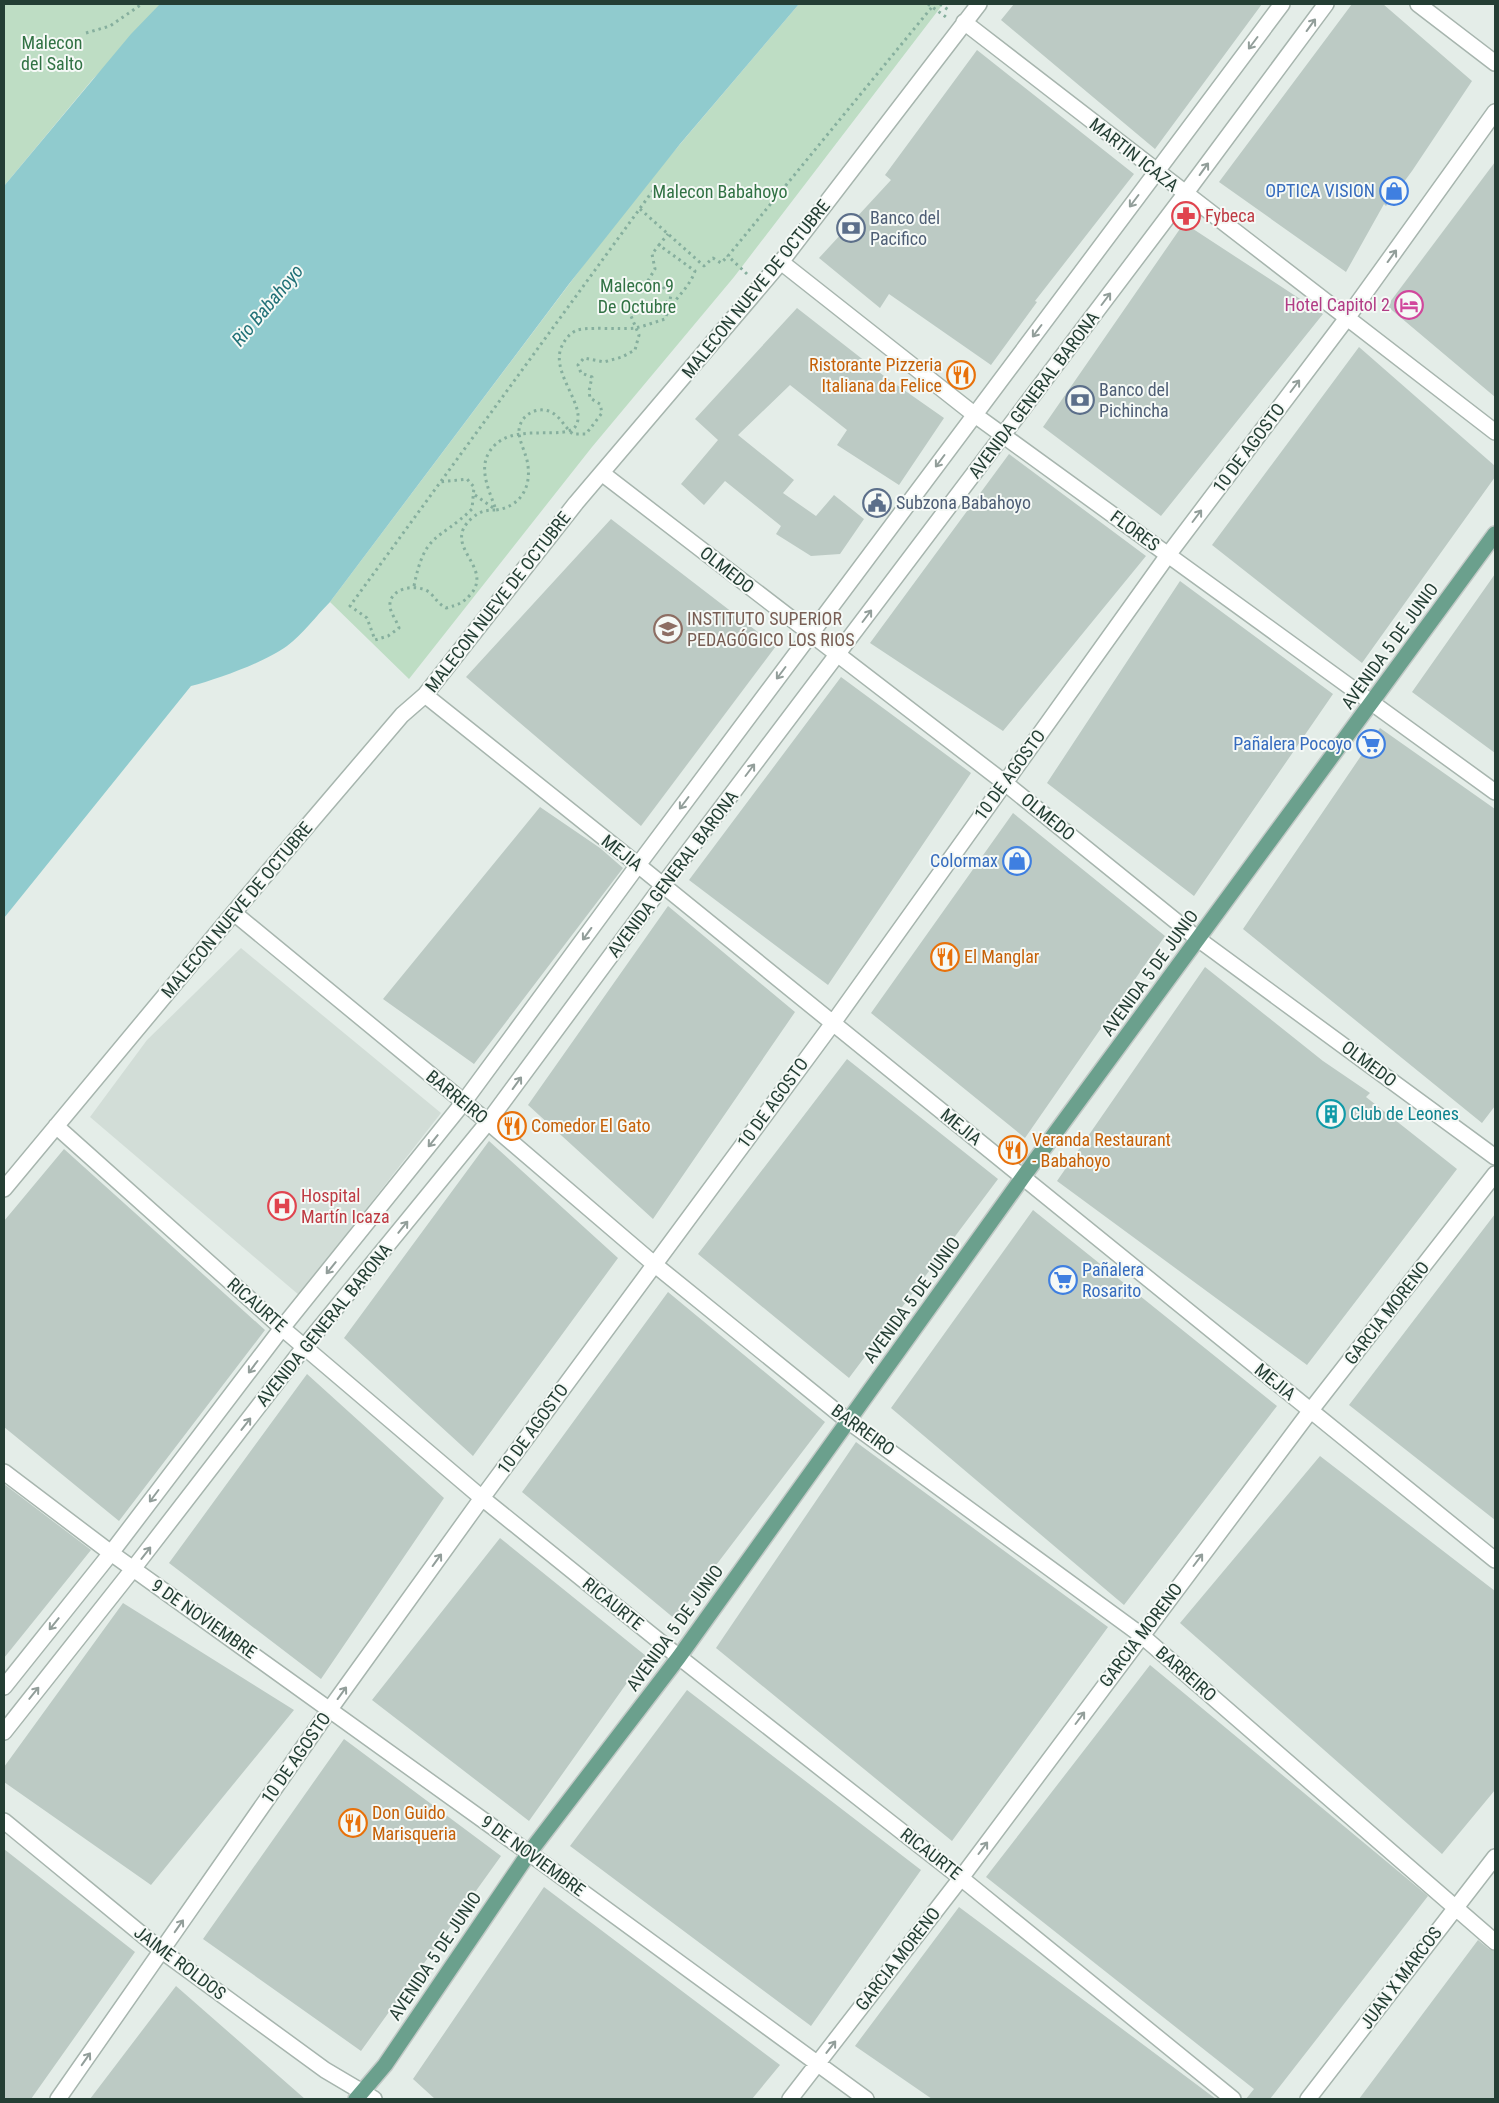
<svg xmlns="http://www.w3.org/2000/svg" width="1499" height="2103" font-family="'Roboto Condensed',sans-serif">
	<rect width="100%" height="100%" fill="#e4ede8"/>
	<path fill="#d2ddd7" d="M 241,948 L 441,1113 L 299,1295 L 90,1117 L 147,1040 Z"/>
	<path fill="#beddc4" d="M 4,4 L 165,4 L 92,80 L 4,186 Z
		M 799,4 L 943,4 L 734,277 L 592,447 L 409,679 L 330,602 L 631,202 Z"/>
	<path fill="#90cbce" d="M 160,4 L 799,4 L 680,144 L 569,284 L 330,602 C 316,616 303,634 287,646 C 265,662 218,679 191,686 L 4,918 L 4,186 L 131,34 Z"/>
	<path fill="#bccac4" d="M 1014,4 L 1262,4 L 1155,149 L 1001,20 Z
		M 1352,4 L 1383,4 L 1472,81 L 1412,171 L 1386,206 L 1384,204 L 1346,272 L 1219,182 Z
		M 977,50 L 1134,174 L 1035,301 L 1037,302 L 991,365 L 889,294 L 880,308 L 819,258 L 891,180 L 885,175 Z
		M 1495,162 L 1495,397 L 1387,306 Z
		M 1184,223 L 1323,314 L 1161,516 L 1043,427 Z
		M 797,308 L 884,376 L 944,418 L 899,485 L 837,445 L 847,430 L 790,385 L 738,435 L 794,480 L 783,493 L 816,516 L 834,495 L 864,519 L 840,554 L 811,556 L 776,534 L 781,526 L 725,481 L 704,505 L 681,484 L 718,440 L 695,419 Z
		M 1359,347 L 1495,466 L 1495,477 L 1362,663 L 1212,545 Z
		M 1009,454 L 1146,556 L 1003,731 L 870,643 Z
		M 611,519 L 776,646 L 641,826 L 466,677 Z
		M 1495,574 L 1495,753 L 1412,692 Z
		M 1180,581 L 1333,694 L 1194,896 L 1047,783 Z
		M 841,677 L 971,773 L 828,985 L 689,880 Z
		M 1380,728 L 1495,809 L 1495,1106 L 1482,1123 L 1243,929 Z
		M 540,807 L 600,848 L 623,868 L 474,1064 L 383,999 Z
		M 1013,813 L 1165,936 L 1025,1138 L 871,1013 Z
		M 668,906 L 795,1012 L 653,1219 L 528,1105 Z
		M 1205,967 L 1323,1061 L 1370,1093 L 1366,1097 L 1457,1169 L 1307,1365 L 1057,1181 Z
		M 847,1059 L 998,1179 L 849,1378 L 698,1254 Z
		M 489,1141 L 618,1258 L 473,1456 L 344,1338 Z
		M 64,1149 L 265,1330 L 119,1521 L 4,1427 L 4,1221 Z
		M 1033,1210 L 1277,1406 L 1124,1605 L 891,1408 Z
		M 1495,1214 L 1495,1520 L 1349,1405 Z
		M 668,1292 L 825,1422 L 675,1619 L 522,1492 Z
		M 307,1374 L 444,1498 L 321,1679 L 169,1563 Z
		M 856,1442 L 1108,1627 L 952,1841 L 716,1648 Z
		M 1320,1456 L 1495,1591 L 1495,1790 L 1442,1854 L 1180,1623 Z
		M 4,1484 L 91,1550 L 4,1658 Z
		M 500,1538 L 646,1656 L 529,1821 L 372,1700 Z
		M 123,1603 L 294,1710 L 151,1885 L 4,1782 L 4,1767 Z
		M 1150,1665 L 1428,1896 L 1270,2099 L 1246,2099 L 1254,2089 L 986,1877 Z
		M 687,1690 L 921,1870 L 811,2026 L 570,1846 Z
		M 344,1739 L 501,1856 L 361,2051 L 203,1939 Z
		M 4,1849 L 135,1952 L 31,2099 L 4,2099 Z
		M 544,1887 L 780,2065 L 752,2099 L 435,2099 L 413,2079 Z
		M 959,1907 L 1216,2099 L 932,2099 L 855,2046 Z
		M 1478,1940 L 1489,1949 L 1495,1951 L 1495,2099 L 1359,2099 Z
		M 176,1986 L 305,2099 L 90,2099 Z"/>
	<g fill="none" stroke-linecap="round" stroke-linejoin="round">
		<defs>
			<path id="minor" d="M 1418,4 L 1495,63
				M 964,22 L 1495,432
				M 781,262 L 975,415 L 1495,792
				M 603,474 L 1005,783 L 1198,939 L 1495,1157
				M 425,695 L 638,865 L 1495,1560
				M 234,913 L 488,1122 L 654,1264 L 848,1421 L 1141,1635 L 1495,1942
				M 56,1126 L 282,1328 L 482,1498 L 679,1657 L 961,1878 L 1233,2099
				M 4,1189 L 251,892 L 402,715 L 425,695 L 576,503 L 781,262 L 979,4
				M 4,1472 L 111,1553 L 529,1853 L 866,2099
				M 4,1687 L 111,1553 L 282,1328 L 463,1103 L 638,865 L 1282,4
				M 4,1732 L 133,1569 L 305,1346 L 488,1122 L 663,885 L 1185,194 L 1326,4
				M 4,1821 L 162,1951 L 325,2070 L 374,2099
				M 58,2099 L 330,1709 L 482,1498 L 833,1023 L 1168,555 L 1347,318 L 1495,112
				M 790,2099 L 961,1878 L 1311,1410 L 1495,1174
				M 1308,2099 L 1495,1857"/>
			<path id="primary" d="M 356,2099 L 385,2065 L 529,1853 L 679,1657 L 1023,1177 L 1495,534"/>
		</defs>
		<use href="#minor" stroke="#a7b5ae" stroke-width="18"/>
		<use href="#primary" stroke="#c2c9c6" stroke-width="18"/>
		<path stroke="#86af9e" stroke-width="3" stroke-dasharray="2.5 4" stroke-linecap="butt" d="M 928,4 L 946,17
			M 940,4 L 950,11
			M 86,33 L 110,26 L 142,4
			M 657,185 L 350,606 L 367,618 L 375,640 L 388,636 L 399,628 C 397,621 391,614 390,607 C 388,588 416,583 429,592 C 435,597 438,604 446,608 C 458,605 463,603 471,594 C 494,566 440,546 472,518 C 480,511 486,510 496,510 C 488,487 475,463 496,444 C 518,424 564,440 575,427 C 589,408 551,375 561,348 C 564,341 568,335 575,331 C 584,326 621,330 635,328 C 645,326 655,322 665,319 C 671,300 688,291 695,271 L 659,245 L 668,234
			M 640,209 L 704,266 L 713,258 L 721,263 L 728,256
			M 747,274 L 728,256 L 932,7
			M 475,495 L 496,510 C 519,507 531,489 528,466 C 527,455 520,444 519,433 C 518,416 537,405 551,412 C 561,417 565,428 573,434 L 586,434 L 602,413 L 600,404 L 590,398 L 589,391 L 592,377 L 581,373 L 578,365 L 584,358 L 604,362 L 622,357 L 635,350 L 639,335 L 628,309 L 632,304 L 657,308 L 670,300 L 671,295 L 662,286 L 651,289 L 646,284 L 655,269 L 652,254 L 659,245
			M 414,586 C 425,531 438,542 472,509 L 474,487 L 467,479 L 440,482"/>
		<use href="#minor" stroke="#fff" stroke-width="15"/>
		<use href="#primary" stroke="#6ba08d" stroke-width="15"/>
	</g>
	<defs><path id="oneway-shaft" d="M-6 0H5M1.5-3L5.5 0L1.5 3" fill="none" stroke-width="1.6" stroke-linecap="round" stroke-linejoin="round" transform="scale(1.25)"/></defs>
	<g stroke="#929e9a">
		<use href="#oneway-shaft" transform="translate(1311 25) rotate(-54)"/>
		<use href="#oneway-shaft" transform="translate(1253 43) rotate(127)"/>
		<use href="#oneway-shaft" transform="translate(1204 169) rotate(-54)"/>
		<use href="#oneway-shaft" transform="translate(1134 201) rotate(127)"/>
		<use href="#oneway-shaft" transform="translate(1392 256) rotate(-54)"/>
		<use href="#oneway-shaft" transform="translate(1106 299) rotate(-53)"/>
		<use href="#oneway-shaft" transform="translate(1037 331) rotate(127)"/>
		<use href="#oneway-shaft" transform="translate(1295 386) rotate(-53)"/>
		<use href="#oneway-shaft" transform="translate(940 461) rotate(127)"/>
		<use href="#oneway-shaft" transform="translate(1197 516) rotate(-53)"/>
		<use href="#oneway-shaft" transform="translate(867 616) rotate(-53)"/>
		<use href="#oneway-shaft" transform="translate(781 673) rotate(127)"/>
		<use href="#oneway-shaft" transform="translate(750 770) rotate(-53)"/>
		<use href="#oneway-shaft" transform="translate(684 803) rotate(127)"/>
		<use href="#oneway-shaft" transform="translate(587 934) rotate(126)"/>
		<use href="#oneway-shaft" transform="translate(517 1083) rotate(-54)"/>
		<use href="#oneway-shaft" transform="translate(433 1141) rotate(129)"/>
		<use href="#oneway-shaft" transform="translate(403 1227) rotate(-51)"/>
		<use href="#oneway-shaft" transform="translate(331 1268) rotate(129)"/>
		<use href="#oneway-shaft" transform="translate(253 1367) rotate(127)"/>
		<use href="#oneway-shaft" transform="translate(246 1424) rotate(-52)"/>
		<use href="#oneway-shaft" transform="translate(154 1496) rotate(127)"/>
		<use href="#oneway-shaft" transform="translate(146 1553) rotate(-52)"/>
		<use href="#oneway-shaft" transform="translate(437 1560) rotate(-54)"/>
		<use href="#oneway-shaft" transform="translate(1198 1560) rotate(-53)"/>
		<use href="#oneway-shaft" transform="translate(54 1624) rotate(129)"/>
		<use href="#oneway-shaft" transform="translate(34 1693) rotate(-51)"/>
		<use href="#oneway-shaft" transform="translate(342 1693) rotate(-54)"/>
		<use href="#oneway-shaft" transform="translate(1080 1718) rotate(-53)"/>
		<use href="#oneway-shaft" transform="translate(983 1848) rotate(-53)"/>
		<use href="#oneway-shaft" transform="translate(179 1926) rotate(-55)"/>
		<use href="#oneway-shaft" transform="translate(831 2047) rotate(-52)"/>
		<use href="#oneway-shaft" transform="translate(86 2059) rotate(-55)"/>
	</g>
	<defs>
		<symbol id="shop-ring" viewBox="-11 -11 22 22"><circle r="9.5" fill="#f5f9f6" stroke="#3f7fe0" stroke-width="1.5"/><path d="M-5-2.5h2.3a2.7 3.5 0 0 1 5.4 0H5L5.5 6h-11ZM-1.5-2.5h3a1.5 2.3 0 0 0-3 0Z" fill="#3f7fe0"/></symbol>
		<symbol id="pharmacy-ring" viewBox="-11 -11 22 22"><circle r="9.5" fill="#f5f9f6" stroke="#e0444e" stroke-width="1.5"/><path d="M-2-6h4v4h4v4h-4v4h-4v-4h-4v-4h4Z" fill="#e0444e"/></symbol>
		<symbol id="bank-ring" viewBox="-11 -11 22 22"><circle r="9.5" fill="#f5f9f6" stroke="#5c6f8a" stroke-width="1.5"/><path d="M-6-4H6V4H-6ZM0-2.3a2.3 2.3 0 1 0 0 4.6a2.3 2.3 0 1 0 0-4.6Z" fill="#5c6f8a"/></symbol>
		<symbol id="hotel-ring" viewBox="-11 -11 22 22"><circle r="9.5" fill="#f5f9f6" stroke="#d1479c" stroke-width="1.5"/><path d="M-6-4.5h1.5V1H6V5H4.5V3h-9V5H-6ZM-4 0a1.8 1.8 0 1 1 3.6 0ZM.5 0V-2.5h3Q6-2.5 6 0Z" fill="#d1479c"/></symbol>
		<symbol id="restaurant-ring" viewBox="-11 -11 22 22"><circle r="9.5" fill="#f5f9f6" stroke="#e8710a" stroke-width="1.5"/><path d="M-5-6h1v4h1v-4h1v4h1v-4h1v5L-1.5 .5V6h-2V.5L-5-1ZM5-6V6H3V1.5H1.5Q1.5-4 5-6Z" fill="#e8710a"/></symbol>
		<symbol id="civic-ring" viewBox="-11 -11 22 22"><circle r="9.5" fill="#f5f9f6" stroke="#5c6f8a" stroke-width="1.5"/><path d="M-.6-6.5H3V-4.5H.6V-3L4-1V1h2V6H-6V1h2V-1L-.6-3ZM-1.2 2.5V6h2.4V2.5Z" fill="#5c6f8a"/></symbol>
		<symbol id="university-ring" viewBox="-11 -11 22 22"><circle r="9.5" fill="#f5f9f6" stroke="#8d6e63" stroke-width="1.5"/><path d="M0-5L7-2L0 1L-7-2ZM-4 1L0 2.5L4 1V4Q0 6-4 4Z" fill="#8d6e63"/></symbol>
		<symbol id="supermarket-ring" viewBox="-11 -11 22 22"><circle r="9.5" fill="#f5f9f6" stroke="#3f7fe0" stroke-width="1.5"/><path d="M-6-5.5h2.5l.6 2H6L4.5 2H-2.5L-4.4-4H-6ZM-1.5 3.2a1.3 1.3 0 1 0 .1 0ZM3 3.2a1.3 1.3 0 1 0 .1 0Z" fill="#3f7fe0"/></symbol>
		<symbol id="building-ring" viewBox="-11 -11 22 22"><circle r="9.5" fill="#f5f9f6" stroke="#0f9aa8" stroke-width="1.5"/><path d="M-4-6H4V6H1V3H-1V6H-4ZM-2.5-4.3h1.7v1.8h-1.7ZM.8-4.3h1.7v1.8H.8ZM-2.5-1h1.7V.8h-1.7ZM.8-1h1.7V.8H.8Z" fill="#0f9aa8"/></symbol>
		<symbol id="hospital-ring" viewBox="-11 -11 22 22"><circle r="9.5" fill="#f5f9f6" stroke="#e0444e" stroke-width="1.5"/><path d="M-5-5h3v3.5h4V-5h3V5h-3V1.5h-4V5h-3Z" fill="#e0444e"/></symbol>
	</defs>
	<g fill-rule="evenodd">
		<use href="#shop-ring" x="1378" y="175" width="32" height="32"/>
		<use href="#pharmacy-ring" x="1170" y="200" width="32" height="32"/>
		<use href="#bank-ring" x="835" y="212" width="32" height="32"/>
		<use href="#hotel-ring" x="1393" y="289" width="32" height="32"/>
		<use href="#restaurant-ring" x="945" y="359" width="32" height="32"/>
		<use href="#bank-ring" x="1064" y="384" width="32" height="32"/>
		<use href="#civic-ring" x="861" y="487" width="32" height="32"/>
		<use href="#university-ring" x="652" y="613" width="32" height="32"/>
		<use href="#supermarket-ring" x="1355" y="728" width="32" height="32"/>
		<use href="#shop-ring" x="1001" y="845" width="32" height="32"/>
		<use href="#restaurant-ring" x="929" y="941" width="32" height="32"/>
		<use href="#building-ring" x="1315" y="1098" width="32" height="32"/>
		<use href="#restaurant-ring" x="496" y="1110" width="32" height="32"/>
		<use href="#restaurant-ring" x="997" y="1134" width="32" height="32"/>
		<use href="#hospital-ring" x="266" y="1190" width="32" height="32"/>
		<use href="#supermarket-ring" x="1047" y="1264" width="32" height="32"/>
		<use href="#restaurant-ring" x="337" y="1807" width="32" height="32"/>
	</g>
	<g text-anchor="middle" stroke-width="4" stroke-linejoin="round" paint-order="stroke">
		<g font-size="18" fill="#317244" stroke="#f5f9f6">
			<text x="52" y="49">Malecon<tspan x="52" dy="21">del Salto</tspan></text>
			<text x="720" y="198">Malecon Babahoyo</text>
			<text x="637" y="292">Malecon 9<tspan x="637" dy="21">De Octubre</tspan></text>
		</g>
		<g font-size="18" fill="#243e34" stroke="#f5f9f6">
			<text transform="translate(1134 155) rotate(38)" y="6">MARTIN ICAZA</text>
			<text transform="translate(756 289) rotate(-51)" y="6">MALECON NUEVE DE OCTUBRE</text>
			<text transform="translate(1034 395) rotate(-53)" y="6">AVENIDA GENERAL BARONA</text>
			<text transform="translate(1249 448) rotate(-53)" y="6">10 DE AGOSTO</text>
			<text transform="translate(1135 531) rotate(36)" y="6">FLORES</text>
			<text transform="translate(727 570) rotate(38)" y="6">OLMEDO</text>
			<text transform="translate(498 602) rotate(-52)" y="6">MALECON NUEVE DE OCTUBRE</text>
			<text transform="translate(1390 646) rotate(-54)" y="6">AVENIDA 5 DE JUNIO</text>
			<text transform="translate(1010 775) rotate(-54)" y="6">10 DE AGOSTO</text>
			<text transform="translate(1048 817) rotate(39)" y="6">OLMEDO</text>
			<text transform="translate(622 853) rotate(38)" y="6">MEJIA</text>
			<text transform="translate(673 874) rotate(-53)" y="6">AVENIDA GENERAL BARONA</text>
			<text transform="translate(237 910) rotate(-50)" y="6">MALECON NUEVE DE OCTUBRE</text>
			<text transform="translate(1150 973) rotate(-54)" y="6">AVENIDA 5 DE JUNIO</text>
			<text transform="translate(1369 1064) rotate(37)" y="6">OLMEDO</text>
			<text transform="translate(457 1097) rotate(39)" y="6">BARREIRO</text>
			<text transform="translate(773 1103) rotate(-54)" y="6">10 DE AGOSTO</text>
			<text transform="translate(961 1127) rotate(39)" y="6">MEJIA</text>
			<text transform="translate(912 1300) rotate(-54)" y="6">AVENIDA 5 DE JUNIO</text>
			<text transform="translate(257 1305) rotate(41)" y="6">RICAURTE</text>
			<text transform="translate(1387 1313) rotate(-52)" y="6">GARCIA MORENO</text>
			<text transform="translate(324 1325) rotate(-51)" y="6">AVENIDA GENERAL BARONA</text>
			<text transform="translate(1275 1382) rotate(39)" y="6">MEJIA</text>
			<text transform="translate(533 1429) rotate(-54)" y="6">10 DE AGOSTO</text>
			<text transform="translate(863 1430) rotate(36)" y="6">BARREIRO</text>
			<text transform="translate(613 1604) rotate(39)" y="6">RICAURTE</text>
			<text transform="translate(204 1619) rotate(35)" y="6">9 DE NOVIEMBRE</text>
			<text transform="translate(675 1628) rotate(-54)" y="6">AVENIDA 5 DE JUNIO</text>
			<text transform="translate(1141 1635) rotate(-53)" y="6">GARCIA MORENO</text>
			<text transform="translate(1186 1674) rotate(41)" y="6">BARREIRO</text>
			<text transform="translate(296 1758) rotate(-55)" y="6">10 DE AGOSTO</text>
			<text transform="translate(931 1854) rotate(38)" y="6">RICAURTE</text>
			<text transform="translate(533 1856) rotate(36)" y="6">9 DE NOVIEMBRE</text>
			<text transform="translate(435 1956) rotate(-56)" y="6">AVENIDA 5 DE JUNIO</text>
			<text transform="translate(898 1959) rotate(-52)" y="6">GARCIA MORENO</text>
			<text transform="translate(180 1963) rotate(37)" y="6">JAIME ROLDOS</text>
			<text transform="translate(1401 1978) rotate(-53)" y="6">JUAN X MARCOS</text>
		</g>
		<g font-size="18" fill="#366cbe" stroke="#f5f9f6" text-anchor="end">
			<text x="1375" y="197">OPTICA VISION</text>
			<text x="1352" y="750">Pañalera Pocoyo</text>
			<text x="998" y="867">Colormax</text>
			<text x="1082" y="1276" text-anchor="start">Pañalera<tspan x="1082" dy="21">Rosarito</tspan></text>
		</g>
		<g font-size="18" fill="#be3a42" stroke="#f5f9f6" text-anchor="start">
			<text x="1205" y="222">Fybeca</text>
			<text x="301" y="1202">Hospital<tspan x="301" dy="21">Martín Icaza</tspan></text>
		</g>
		<g font-size="18" fill="#4e5e75" stroke="#f5f9f6" text-anchor="start">
			<text x="870" y="224">Banco del<tspan x="870" dy="21">Pacifico</tspan></text>
			<text x="1099" y="396">Banco del<tspan x="1099" dy="21">Pichincha</tspan></text>
			<text x="896" y="509">Subzona Babahoyo</text>
		</g>
		<g font-size="18" fill="#b23c85" stroke="#f5f9f6" text-anchor="end">
			<text x="1390" y="311">Hotel Capitol 2</text>
		</g>
		<g font-size="18" fill="#c56008" stroke="#f5f9f6" text-anchor="start">
			<text x="942" y="371" text-anchor="end">Ristorante Pizzeria<tspan x="942" dy="21">Italiana da Felice</tspan></text>
			<text x="964" y="963">El Manglar</text>
			<text x="531" y="1132">Comedor El Gato</text>
			<text x="1032" y="1146">Veranda Restaurant<tspan x="1032" dy="21">- Babahoyo</tspan></text>
			<text x="372" y="1819">Don Guido<tspan x="372" dy="21">Marisqueria</tspan></text>
		</g>
		<g font-size="18" fill="#785e54" stroke="#f5f9f6" text-anchor="start">
			<text x="687" y="625">INSTITUTO SUPERIOR<tspan x="687" dy="21">PEDAGÓGICO LOS RIOS</tspan></text>
		</g>
		<g font-size="18" fill="#0d838f" stroke="#f5f9f6" text-anchor="start">
			<text x="1350" y="1120">Club de Leones</text>
		</g>
		<g font-size="19" font-style="italic" fill="#217177" stroke="#f5f9f6">
			<text transform="translate(267 305) rotate(-50)" y="7">Rio Babahoyo</text>
		</g>
	</g>
	<rect width="1499" height="2103" fill="none" stroke="#243e34" stroke-width="10"/>
</svg>
